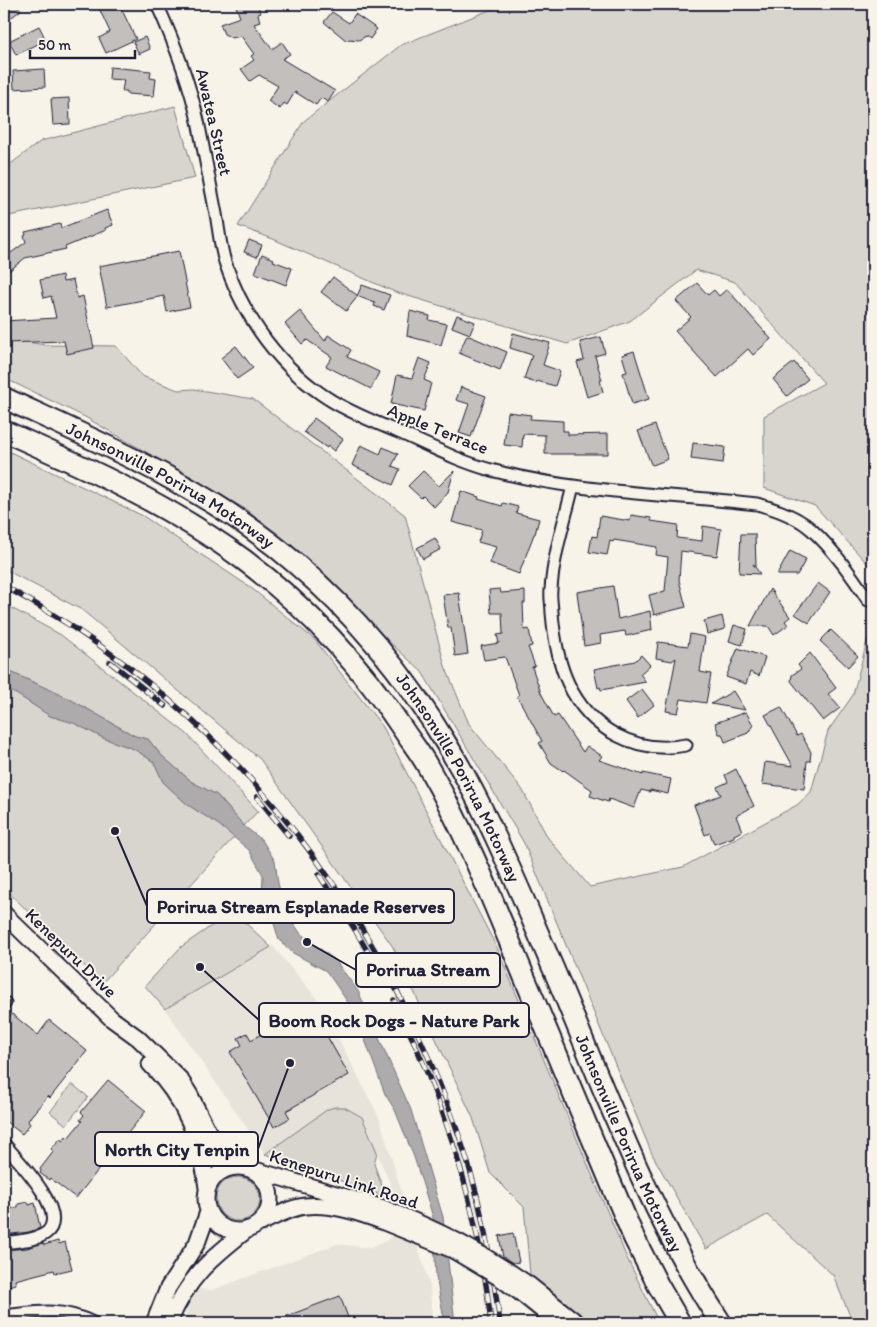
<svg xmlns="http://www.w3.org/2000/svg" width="877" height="1327" font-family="Itim,sans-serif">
	<rect width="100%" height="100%" fill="#f7f3e8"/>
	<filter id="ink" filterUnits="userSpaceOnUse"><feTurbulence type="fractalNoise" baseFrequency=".02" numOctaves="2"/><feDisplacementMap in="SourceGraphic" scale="10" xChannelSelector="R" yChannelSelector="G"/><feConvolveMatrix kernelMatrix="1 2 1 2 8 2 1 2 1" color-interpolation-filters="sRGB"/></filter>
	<g filter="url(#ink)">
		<path fill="#e7e3db" d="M 273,946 L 319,1001 L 379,1117 L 430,1286 L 432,1323 L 182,1323 L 196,1289 L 212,1290 L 337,1244 L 371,1248 L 386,1241 L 396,1232 L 400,1219 L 396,1198 L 362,1117 L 344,1107 L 328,1109 L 265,1154 L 165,1009 Z"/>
		<path fill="#d8d5cf" stroke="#7d7c85" d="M 505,4 L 873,4 L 873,570 L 815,506 L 764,488 L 764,416 L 824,383 L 735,282 L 696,270 L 630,321 L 567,344 L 395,292 L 273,239 L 238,226 L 304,121 L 401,45 Z
			M 175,106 L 195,178 L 4,217 L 4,169 L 41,141 Z
			M 4,338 L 45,345 L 116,346 L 142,376 L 178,390 L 194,389 L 253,399 L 405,515 L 445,666 L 469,724 L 522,789 L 548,838 L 590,887 L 683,867 L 797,805 L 811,792 L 828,731 L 853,695 L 867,641 L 873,625 L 873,1323 L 853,1323 L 833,1275 L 767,1215 L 706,1249 L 652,1154 L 524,843 L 422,672 L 247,510 L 85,417 L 4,378 Z
			M 4,449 L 143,516 L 250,587 L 314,639 L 383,727 L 497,948 L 626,1256 L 659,1323 L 592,1323 L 530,1274 L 524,1207 L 490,1173 L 473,1118 L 393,947 L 260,759 L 82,610 L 4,569 Z
			M 4,604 L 61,635 L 187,734 L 258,811 L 244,826 L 217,795 L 192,782 L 161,755 L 148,739 L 135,736 L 68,698 L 4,669 Z
			M 4,688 L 18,695 L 50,716 L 74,723 L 103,738 L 134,749 L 154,762 L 163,782 L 188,805 L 219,825 L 234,837 L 102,983 L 4,888 Z
			M 233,911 L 271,947 L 165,1009 L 145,986 L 181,947 Z
			M 72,1084 L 88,1097 L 66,1125 L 50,1112 Z
			M 335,1107 L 344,1107 L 362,1117 L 377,1152 L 374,1164 L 386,1197 L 265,1154 L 328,1109 Z
			M216 1199a22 22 0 1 1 44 0a22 22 0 1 1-44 0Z"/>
		<path fill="#aeabad" stroke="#76747f" d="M 4,669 L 68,698 L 135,736 L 148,739 L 161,755 L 192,782 L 217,795 L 244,826 L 262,840 L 275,861 L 278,883 L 285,911 L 301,934 L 335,960 L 358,991 L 411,1110 L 443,1217 L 455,1323 L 445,1323 L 436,1277 L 433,1217 L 414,1157 L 395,1110 L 385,1094 L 355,1013 L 334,982 L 326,971 L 293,953 L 279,940 L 271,914 L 262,898 L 263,875 L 249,850 L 219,825 L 188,805 L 163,782 L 154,762 L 134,749 L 103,738 L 74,723 L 50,716 L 18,695 L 4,688 Z"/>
		<path fill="#c2bfbd" stroke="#22223b" d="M 4,4 L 16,4 L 21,10 L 4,23 Z
			M 97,4 L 119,4 L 136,39 L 106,53 L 99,38 L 110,32 Z
			M 235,4 L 257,4 L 261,13 L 258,14 L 260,22 L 254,24 L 272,49 L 282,42 L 290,54 L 282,59 L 335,91 L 328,102 L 321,98 L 316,105 L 295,92 L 287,105 L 284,103 L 280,109 L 268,101 L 278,86 L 259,75 L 250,81 L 241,69 L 254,60 L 251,56 L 254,54 L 241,36 L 232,38 L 224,34 L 220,24 L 240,17 Z
			M 332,12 L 349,23 L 355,14 L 377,29 L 370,39 L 366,36 L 359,40 L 349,39 L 347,41 L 324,22 Z
			M 39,26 L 46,40 L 16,55 L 9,41 Z
			M 145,37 L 150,49 L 139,54 L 133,42 Z
			M 110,67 L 151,71 L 150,78 L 156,79 L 154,96 L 127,94 L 127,91 L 122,91 L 124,80 L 109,79 Z
			M 44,69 L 45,87 L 14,89 L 13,71 Z
			M 69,98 L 70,124 L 53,125 L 51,99 Z
			M 107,210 L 113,225 L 105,228 L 106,230 L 65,247 L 66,249 L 25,258 L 4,275 L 4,258 L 26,242 L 24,236 L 26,235 L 25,232 L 60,224 L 61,228 Z
			M 249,240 L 262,245 L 257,257 L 244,252 Z
			M 179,251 L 190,307 L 167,312 L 164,296 L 107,307 L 99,266 Z
			M 262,254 L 274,259 L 273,261 L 292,268 L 286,285 L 255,273 Z
			M 62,275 L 63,282 L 73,280 L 77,298 L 83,296 L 94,348 L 67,354 L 64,341 L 4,343 L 4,321 L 56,318 L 51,296 L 44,298 L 40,280 Z
			M 333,277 L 358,296 L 346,311 L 321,292 Z
			M 697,283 L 708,295 L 714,290 L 719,296 L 727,289 L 771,339 L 753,355 L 748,349 L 717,377 L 675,331 L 691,317 L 676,301 Z
			M 362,285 L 390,295 L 384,310 L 374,306 L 375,303 L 357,296 Z
			M 300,311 L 325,341 L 328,335 L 351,350 L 347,357 L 379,372 L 371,389 L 326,366 L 332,357 L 307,340 L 302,344 L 285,324 Z
			M 410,311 L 430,316 L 429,320 L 447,324 L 441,345 L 407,336 Z
			M 457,315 L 475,322 L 470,334 L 452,327 Z
			M 513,333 L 550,343 L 543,365 L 560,371 L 555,386 L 537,381 L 536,383 L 524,379 L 532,355 L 510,348 Z
			M 467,335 L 507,352 L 500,370 L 459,353 Z
			M 601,337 L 605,353 L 595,356 L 602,380 L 600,380 L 603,392 L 587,397 L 577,362 L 584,360 L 580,342 Z
			M 236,346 L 253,368 L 237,379 L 221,358 Z
			M 634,351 L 649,399 L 632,404 L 623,373 L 627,372 L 622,355 Z
			M 419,358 L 431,363 L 424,380 L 431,383 L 424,411 L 391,404 L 397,375 L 412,378 Z
			M 794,362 L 808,379 L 787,396 L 773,379 Z
			M 461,387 L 486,396 L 471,437 L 459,433 L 469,404 L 456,400 Z
			M 508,412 L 531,415 L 530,419 L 563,421 L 563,431 L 568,431 L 568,435 L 608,434 L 608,454 L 545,454 L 545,435 L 523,434 L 522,447 L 504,445 Z
			M 314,418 L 343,439 L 334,451 L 328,446 L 327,448 L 304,432 Z
			M 655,425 L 668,459 L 653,465 L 651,464 L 638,431 Z
			M 693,443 L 725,447 L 723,463 L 691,459 Z
			M 361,445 L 380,454 L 383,447 L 398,454 L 392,466 L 400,469 L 393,485 L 352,465 Z
			M 423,471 L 439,486 L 454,471 L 448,492 L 434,507 L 423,496 L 421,498 L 408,486 Z
			M 461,491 L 479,497 L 478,499 L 502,506 L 503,503 L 518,507 L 516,513 L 539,519 L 535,534 L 534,534 L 519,574 L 490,563 L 496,547 L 478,542 L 482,530 L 452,522 Z
			M 631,515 L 651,518 L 651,521 L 678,525 L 677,538 L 702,541 L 703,526 L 721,529 L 717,556 L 681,551 L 679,580 L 686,607 L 654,615 L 649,595 L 665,591 L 668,557 L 656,555 L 657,547 L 614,540 L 613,542 L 610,541 L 607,555 L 589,552 L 592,536 L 597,537 L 600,516 L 630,521 Z
			M 741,534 L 755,534 L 756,566 L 753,564 L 760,574 L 739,573 Z
			M 435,538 L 441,549 L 423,559 L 417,548 Z
			M 790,551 L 806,559 L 797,575 L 777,575 Z
			M 818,583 L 830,592 L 809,623 L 795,614 Z
			M 613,586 L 618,619 L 650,611 L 652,630 L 626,636 L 625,631 L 600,635 L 601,643 L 584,646 L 577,592 Z
			M 500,589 L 501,593 L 525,591 L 525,603 L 523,603 L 524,630 L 529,629 L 532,646 L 528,647 L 535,666 L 532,667 L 541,693 L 554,717 L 558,715 L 583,752 L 587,746 L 602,756 L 599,760 L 643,775 L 643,773 L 671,779 L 668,794 L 650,790 L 650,792 L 641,790 L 634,808 L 609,799 L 608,802 L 590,796 L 592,790 L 564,770 L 563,771 L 551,763 L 539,743 L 542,741 L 517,696 L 519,695 L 505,657 L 484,660 L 481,646 L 499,643 L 497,635 L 503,634 L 502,613 L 491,613 L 489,590 Z
			M 770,589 L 790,617 L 785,621 L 788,625 L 774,635 L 768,626 L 750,626 L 760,607 L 763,605 L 762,604 Z
			M 459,593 L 468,654 L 455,656 L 451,628 L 448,628 L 443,595 Z
			M 722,616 L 725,629 L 707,634 L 704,621 Z
			M 734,625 L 747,629 L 742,645 L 729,641 Z
			M 831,630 L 858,656 L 848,667 L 820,641 Z
			M 690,634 L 705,637 L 700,672 L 711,674 L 706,703 L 681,699 L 678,713 L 666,711 L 676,658 L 672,661 L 656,658 L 658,642 L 688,646 Z
			M 738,648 L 765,657 L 759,676 L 750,672 L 746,684 L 726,677 Z
			M 810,653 L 836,688 L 828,694 L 840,708 L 823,721 L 791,681 L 792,675 L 801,669 L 798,665 Z
			M 641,655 L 650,665 L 640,674 L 646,682 L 601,690 L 600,687 L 598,688 L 594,669 L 635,661 Z
			M 642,689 L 654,705 L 638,718 L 626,701 Z
			M 733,691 L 745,710 L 711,704 Z
			M 781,707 L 797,736 L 801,734 L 811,752 L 810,761 L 807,761 L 804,789 L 762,784 L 765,762 L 793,766 L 765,715 Z
			M 746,712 L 753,725 L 748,733 L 725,742 L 722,734 L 719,734 L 715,723 Z
			M 736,769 L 754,806 L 736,816 L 742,831 L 734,835 L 734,837 L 714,844 L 710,833 L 705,835 L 694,805 L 721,795 L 717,787 L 728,782 L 725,775 Z
			M 310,1006 L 349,1075 L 286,1111 L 290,1118 L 274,1127 L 230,1052 L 242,1045 L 238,1038 L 247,1033 L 251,1040 Z
			M 12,1014 L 38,1035 L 49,1020 L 87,1051 L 50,1098 L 48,1096 L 31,1116 L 28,1121 L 30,1124 L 22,1134 L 4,1120 L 4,1024 Z
			M 108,1080 L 146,1111 L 119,1144 L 116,1142 L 113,1146 L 111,1145 L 98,1162 L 99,1162 L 96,1167 L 99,1169 L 76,1198 L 50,1178 L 49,1180 L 40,1173 L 41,1171 L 40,1169 L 54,1151 L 51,1149 L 60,1139 L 63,1141 L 66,1136 L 68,1138 L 82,1121 L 80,1120 L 84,1115 L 81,1112 Z
			M 28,1202 L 29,1205 L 35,1203 L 40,1228 L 29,1232 L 4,1235 L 4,1210 L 18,1207 L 18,1204 Z
			M 513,1233 L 519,1262 L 513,1263 L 503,1257 L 499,1236 Z
			M 58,1241 L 59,1244 L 65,1242 L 72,1269 L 55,1273 L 54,1270 L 15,1280 L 16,1284 L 4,1287 L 4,1250 L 27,1248 L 43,1243 L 44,1245 Z
			M 340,1296 L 350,1323 L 272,1323 L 271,1322 Z"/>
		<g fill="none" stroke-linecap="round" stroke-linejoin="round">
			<defs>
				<path id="minor" d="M 157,4 C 174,42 189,80 198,121 C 204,152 210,183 216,214 C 219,230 220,246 225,262 C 244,318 281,370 332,401 C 352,413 374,422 396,431 C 428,445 458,461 491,470 C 577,493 669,494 757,504 C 776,509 797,516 812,530 C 834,550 852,576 868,600
					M 573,486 C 565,520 553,555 551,590 C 550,598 552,605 552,613 C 554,636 558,662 568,683 C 589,729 636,755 686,745
					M 4,1004 L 5,1003
					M 4,1144 C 17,1159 71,1214 46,1233 C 35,1241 16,1241 4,1243
					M 4,1316 C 37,1312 62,1307 93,1323"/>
				<path id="secondary" d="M 4,914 L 112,1019 L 138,1038 L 180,1079 L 190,1095 L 210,1135 L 239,1166
					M 150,1064 C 183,1097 202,1141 207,1188
					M206 1199a32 32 0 1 1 64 0a32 32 0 1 1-64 0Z
					M 255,1170 L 383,1208
					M 261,1223 C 275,1216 290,1208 305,1206 C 330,1203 357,1212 379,1220
					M 529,1285 L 577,1323
					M 522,1294 L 558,1323
					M 154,1323 L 168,1288 L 197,1243 L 208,1212
					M 169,1323 C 187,1278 211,1258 248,1229"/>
				<g id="motorway">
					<path id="s1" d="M 4,398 C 105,445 210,489 295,563 C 356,615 406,676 447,745 C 477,794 500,846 523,898 C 535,926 547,954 559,982 C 608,1099 651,1217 721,1323"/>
					<path d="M 4,431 C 87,468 170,505 244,560 C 308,608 360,664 404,731 C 412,743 421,754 428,767 C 467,834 496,909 526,981 C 562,1066 597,1152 634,1238 L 658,1285 L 680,1323"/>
				</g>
			</defs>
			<use href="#minor" stroke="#22223b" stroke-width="15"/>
			<use href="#secondary" stroke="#22223b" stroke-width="19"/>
			<use href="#motorway" stroke="#22223b" stroke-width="24"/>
			<use href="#minor" stroke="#f7f3e8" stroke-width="11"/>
			<use href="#secondary" stroke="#f7f3e8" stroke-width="15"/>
			<use href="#motorway" stroke="#f7f3e8" stroke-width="20"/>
			<defs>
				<path id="rail" d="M 4,586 C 192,688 335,848 422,1043 C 444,1092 464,1143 477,1196 C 487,1238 494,1280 500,1323
					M 110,662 L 165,706
					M 257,797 L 289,836
					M 319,875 L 354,928 L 381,975
					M 394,1000 C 445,1101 479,1211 491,1323"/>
			</defs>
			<use href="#rail" stroke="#22223b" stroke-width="5.5"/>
			<use href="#rail" stroke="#f7f3e8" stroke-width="4" stroke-dasharray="11" stroke-linecap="butt"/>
			<defs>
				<path id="secondary-bridge" d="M 383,1208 C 438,1230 480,1251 529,1285
					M 379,1220 L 453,1250 L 500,1278 L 522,1294"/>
			</defs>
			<use href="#secondary-bridge" stroke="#22223b" stroke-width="19" stroke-linecap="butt"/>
			<use href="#secondary-bridge" stroke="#f7f3e8" stroke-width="15"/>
		</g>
	</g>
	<g text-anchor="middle" stroke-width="4" stroke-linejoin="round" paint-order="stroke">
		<g font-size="18" fill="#22223b" stroke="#f7f3e8">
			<text transform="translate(214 122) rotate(77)" y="6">Awatea Street</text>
			<text transform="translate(438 429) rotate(22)" y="6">Apple Terrace</text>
			<text dy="6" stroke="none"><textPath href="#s1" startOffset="188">Johnsonville Porirua Motorway</textPath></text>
			<text dy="6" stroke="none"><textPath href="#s1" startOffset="608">Johnsonville Porirua Motorway</textPath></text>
			<text transform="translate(71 953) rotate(44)" y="6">Kenepuru Drive</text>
			<text dy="6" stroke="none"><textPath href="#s1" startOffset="1012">Johnsonville Porirua Motorway</textPath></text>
			<text transform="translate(344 1179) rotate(18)" y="6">Kenepuru Link Road</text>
		</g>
	</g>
	<path fill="none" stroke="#22223b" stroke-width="2" d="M115 831L147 906M307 942L356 970M200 967L259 1020M290 1063L258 1149"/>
	<g fill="#22223b" stroke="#f7f3e8" stroke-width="2">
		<circle cx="115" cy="831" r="5"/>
		<circle cx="307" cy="942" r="5"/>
		<circle cx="200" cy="967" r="5"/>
		<circle cx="290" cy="1063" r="5"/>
	</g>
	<g fill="#f7f3e8" stroke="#22223b" stroke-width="2">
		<rect x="147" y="889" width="307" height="34" rx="5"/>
		<rect x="356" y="953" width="144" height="34" rx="5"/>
		<rect x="259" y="1003" width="270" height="34" rx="5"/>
		<rect x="95" y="1132" width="163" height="34" rx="5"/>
	</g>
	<g font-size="19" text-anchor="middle" font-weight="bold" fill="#22223b">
		<text x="301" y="913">Porirua Stream Esplanade Reserves</text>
		<text x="428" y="976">Porirua Stream</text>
		<text x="394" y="1027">Boom Rock Dogs - Nature Park</text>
		<text x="177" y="1156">North City Tenpin</text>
	</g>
	<rect width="877" height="1327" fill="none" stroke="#f7f3e8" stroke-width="20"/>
	<rect x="10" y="10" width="857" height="1307" fill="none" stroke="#22223b" stroke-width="2" filter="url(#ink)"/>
	<path d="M30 50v8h105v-8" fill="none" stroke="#22223b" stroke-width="2.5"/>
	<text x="38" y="50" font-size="15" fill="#22223b" stroke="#f7f3e8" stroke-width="4" paint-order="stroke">50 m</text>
</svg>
